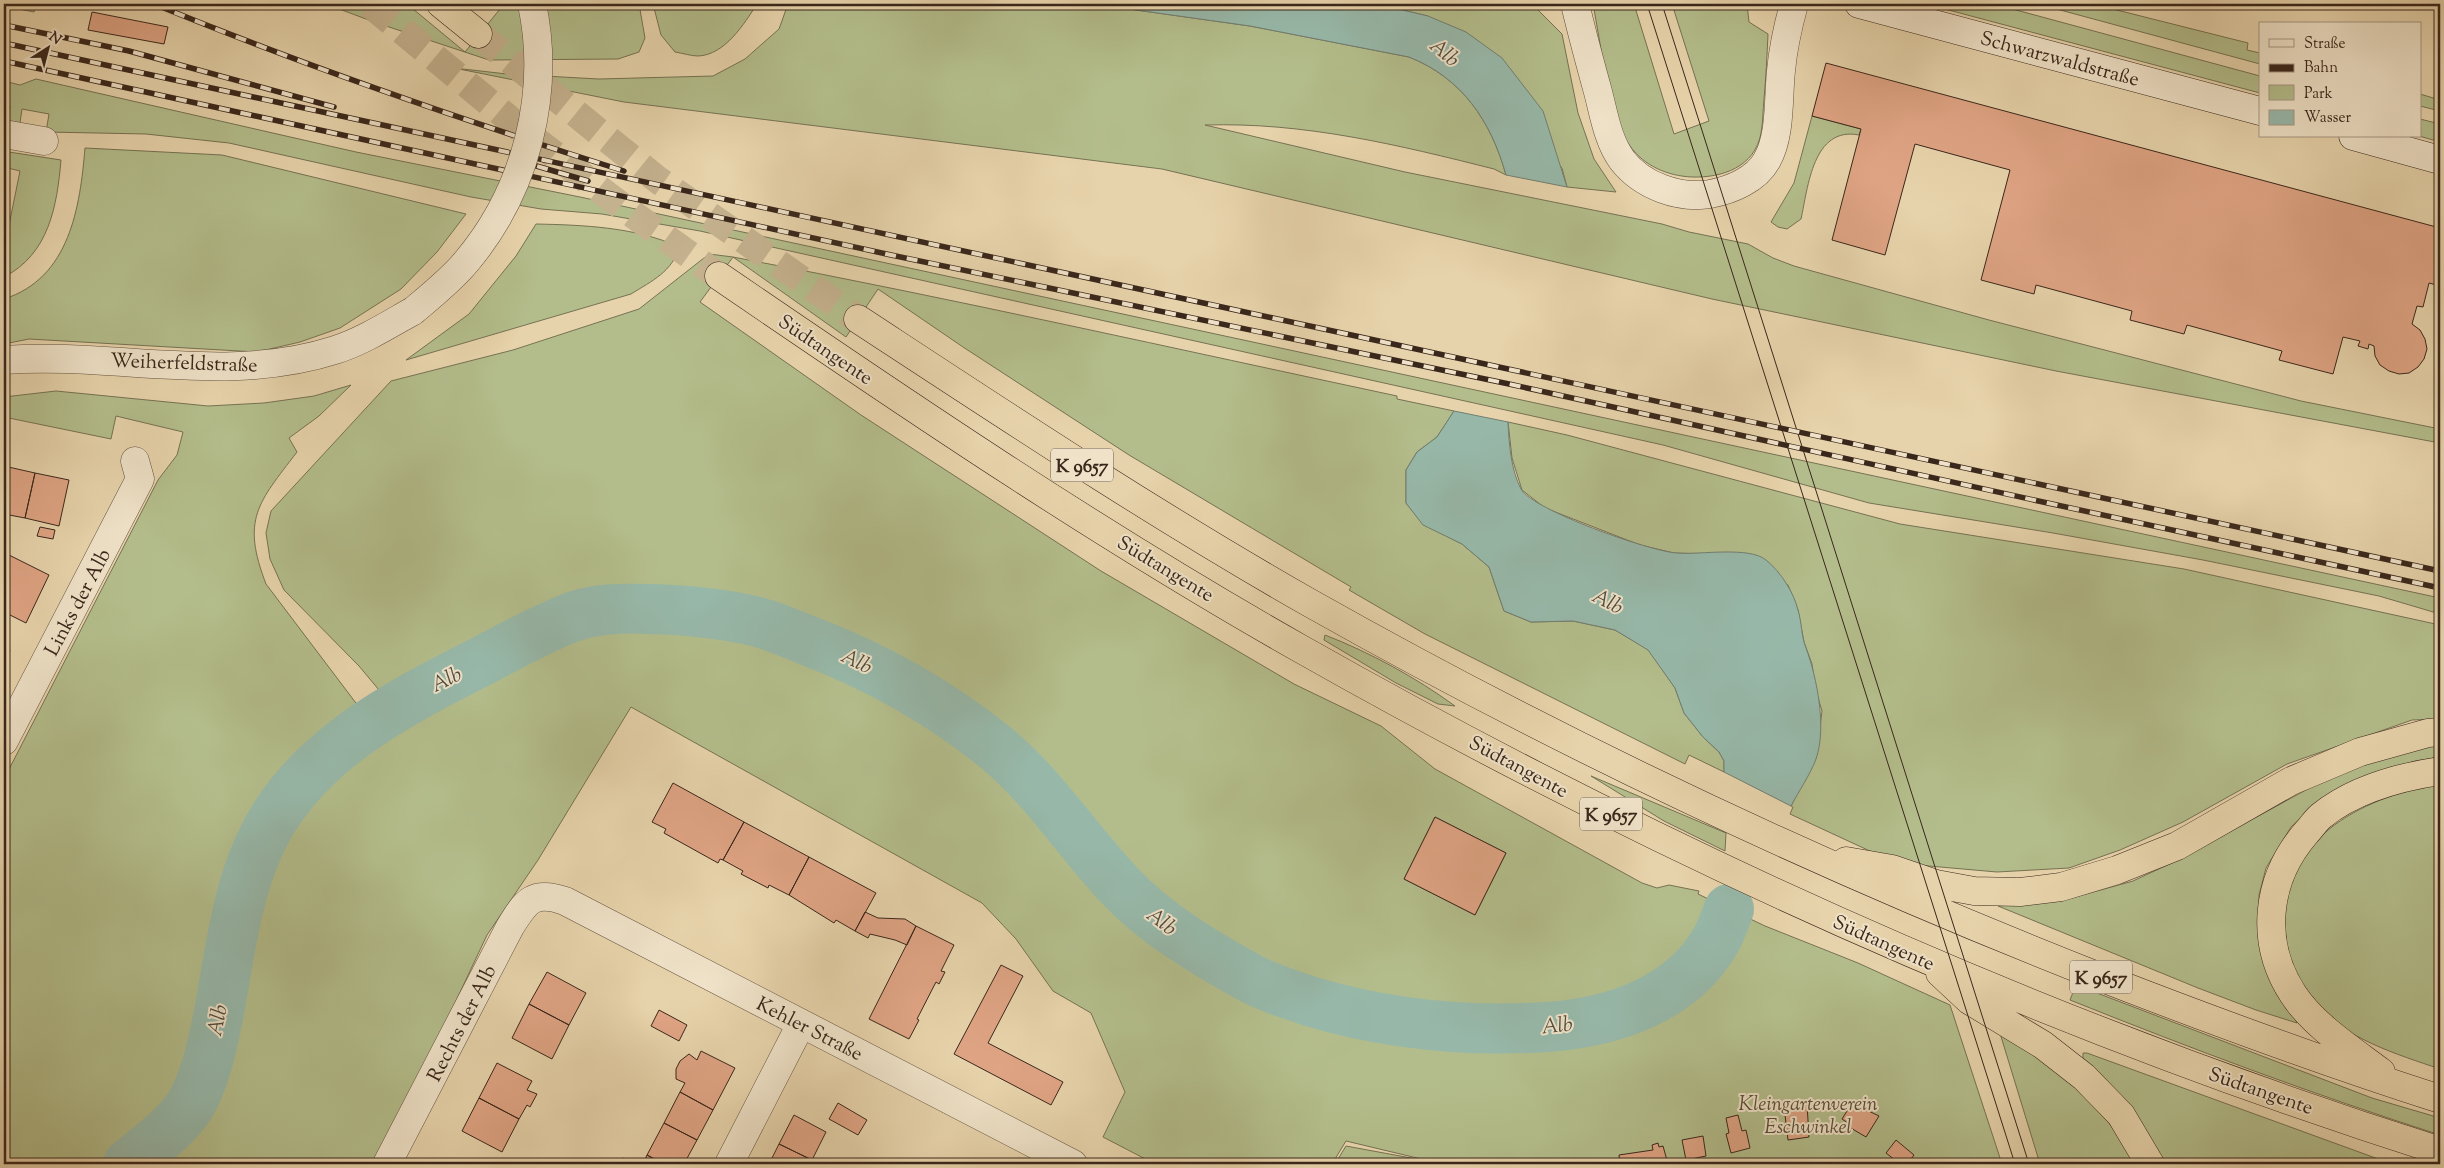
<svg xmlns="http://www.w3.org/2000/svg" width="2444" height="1168" font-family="'Sorts Mill Goudy',serif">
	<rect width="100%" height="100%" fill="#e7d3ab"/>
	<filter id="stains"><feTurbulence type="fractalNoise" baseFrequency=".004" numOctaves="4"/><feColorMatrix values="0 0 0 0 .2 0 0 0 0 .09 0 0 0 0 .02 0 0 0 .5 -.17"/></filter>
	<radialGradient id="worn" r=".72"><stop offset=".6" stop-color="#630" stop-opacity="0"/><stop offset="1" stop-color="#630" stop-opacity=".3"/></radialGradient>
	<path fill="#b3bd8b" stroke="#767253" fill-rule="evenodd" d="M 4,4 L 37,4 L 34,12 L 4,6 Z
		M 326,4 L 407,4 L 465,52 L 500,9 L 495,4 L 500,4 L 501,8 L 572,7 L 571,4 L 639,4 L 645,38 L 639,52 L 618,59 L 489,60 L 374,22 Z
		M 653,4 L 757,4 C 744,24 725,55 698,56 C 691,56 682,53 675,52 L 661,35 Z
		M 788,4 L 1113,4 L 1136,10 L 1250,26 L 1409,57 C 1462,78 1491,121 1506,175 L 1494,169 C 1399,145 1304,122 1205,125 L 1405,172 L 1662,224 L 1689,232 L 1748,244 L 1773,258 L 1794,266 L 1989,320 L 2301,401 L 2440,429 L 2440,443 L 2056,371 L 1712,299 L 1162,169 L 624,102 L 454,68 L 507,74 L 599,79 L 713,76 L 745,59 L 779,29 Z
		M 1377,4 L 1532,4 L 1562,34 L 1578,113 L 1594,159 L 1616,192 L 1567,187 L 1562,168 L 1428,16 Z
		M 1593,4 L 1634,4 L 1674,134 L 1709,121 L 1672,4 L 1747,4 L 1749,22 L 1768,34 C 1767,56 1766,77 1764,99 C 1763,110 1763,122 1761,133 C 1755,167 1722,178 1692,177 C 1668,176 1644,166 1630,146 C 1610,118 1600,40 1593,4 Z
		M 1926,4 L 1994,4 L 2260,76 L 2260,93 Z
		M 2038,4 L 2093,4 L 2248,43 L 2247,50 L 2260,53 L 2260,64 Z
		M 36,79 L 356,152 L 580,197 L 2440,598 L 2440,614 L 2379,596 L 2203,560 L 2053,533 L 1869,503 L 1663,445 L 700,231 L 602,214 L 541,209 L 471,197 L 229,143 L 146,134 L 46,132 L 49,114 L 22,109 L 19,129 L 7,127 L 10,106 L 4,105 L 4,81 L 20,85 Z
		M 2420,94 L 2440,100 L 2440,111 L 2420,106 Z
		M 1812,116 L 1861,129 L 1859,135 C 1813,126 1808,187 1801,219 L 1787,229 L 1778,227 L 1771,222 L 1794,183 Z
		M 2420,119 L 2440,124 L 2440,142 L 2419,136 Z
		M 85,148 L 222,155 L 466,214 L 437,252 L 401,289 L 340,328 L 300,342 L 257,352 L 29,339 L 4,344 L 4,299 C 70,278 80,207 85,148 Z
		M 9,152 L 61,160 C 57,206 49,254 4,277 L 4,240 L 6,240 L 20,171 L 4,167 L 4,159 Z
		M 536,224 C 583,225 636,227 679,247 C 673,271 652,281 631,294 L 406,360 L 469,314 L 516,256 Z
		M 709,254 L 733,257 C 955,299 1176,349 1397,396 L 1397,399 L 1454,411 L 1437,437 L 1417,452 L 1406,470 L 1406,503 L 1423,524 L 1462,544 L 1489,567 L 1504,611 L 1531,622 L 1573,621 L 1615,630 L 1649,650 L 1675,688 L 1684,713 L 1703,737 L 1719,752 L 1724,761 L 1724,772 L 1689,755 L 1685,764 L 1425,634 L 1349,590 L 1351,587 L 1129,455 L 963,347 L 878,289 L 846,337 L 733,257 L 700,302 L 861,415 L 1101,571 L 1294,684 L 1381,726 L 1435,769 L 1642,883 L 1657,888 L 1669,885 L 1699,891 L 1698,894 L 1765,926 L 1858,963 L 1950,1005 L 2002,1164 L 1335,1164 L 1346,1146 L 1438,1163 L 1346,1141 L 1332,1164 L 1155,1164 L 1103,1137 L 1125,1092 L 1091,1013 L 1053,991 L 1016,939 L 982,903 L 631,707 L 538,860 L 487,935 L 421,1075 L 374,1164 L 4,1164 L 4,779 L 158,480 L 177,455 L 183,432 L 116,416 L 111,439 L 4,417 L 4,397 L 56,391 L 208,406 L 264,403 L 314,396 L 351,385 L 319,416 L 289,438 L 297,452 C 258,503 241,519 266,584 L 371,723 L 394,708 L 359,666 L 284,590 L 270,559 L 266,533 L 271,511 L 391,381 L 513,350 L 639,309 ZM 1435,817 L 1506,853 L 1475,915 L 1404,879 Z
		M 1508,422 L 1567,435 L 1900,524 L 2184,569 L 2440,625 L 2440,719 L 2412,720 L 2287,764 L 2183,822 L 2120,850 L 2069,868 L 1997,872 L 1906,864 L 1872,852 L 1790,814 L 1793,807 L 1791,806 L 1816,758 L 1822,711 L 1816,691 L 1812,664 L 1804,642 L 1798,610 L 1788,585 L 1704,554 L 1674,553 L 1640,545 L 1545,508 L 1522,490 L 1512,458 Z
		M 1325,635 C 1371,653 1415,677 1455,706 L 1438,704 L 1396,683 L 1324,640 Z
		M 2440,744 L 2440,757 L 2415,761 L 2378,773 L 2312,807 L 2291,827 L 2266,868 L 2259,895 L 2259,930 L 2297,1023 L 2256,1010 L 2198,988 L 1998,906 L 2041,903 L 2072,898 L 2133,881 L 2178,860 L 2315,785 L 2360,765 Z
		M 1591,776 L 1726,833 L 1725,851 L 1664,821 Z
		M 2440,784 L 2440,1069 C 2396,1054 2346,1039 2314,1003 C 2297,985 2287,959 2285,935 C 2275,842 2360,797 2440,784 Z
		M 2076,985 L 2372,1098 L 2440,1118 L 2440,1135 C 2315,1095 2192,1049 2070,1000 Z
		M 1999,1030 C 2051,1065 2107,1106 2135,1164 L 2040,1164 Z
		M 2083,1053 L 2087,1053 L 2392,1164 L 2164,1164 L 2144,1130 L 2083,1059 Z"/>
	<path fill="#97b8a9" stroke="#727e70" d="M 1113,4 L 1377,4 L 1428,16 L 1466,32 L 1502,58 L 1543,111 L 1567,187 L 1506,175 C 1491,121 1462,78 1409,57 L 1250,26 L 1136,10 Z
		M 1454,411 L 1508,422 C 1509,444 1511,470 1521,489 C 1532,510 1652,552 1677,553 C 1700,555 1749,546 1766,560 C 1781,572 1794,593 1798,610 C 1802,623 1801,636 1806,648 C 1817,678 1827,728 1816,759 C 1811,773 1799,791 1791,806 L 1724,772 L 1724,761 L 1719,752 L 1703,737 L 1684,713 L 1675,688 L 1648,650 L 1615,630 L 1573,621 L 1531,622 L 1504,611 L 1489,567 L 1462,544 L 1423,525 L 1406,503 L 1406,470 L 1417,452 L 1437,437 Z"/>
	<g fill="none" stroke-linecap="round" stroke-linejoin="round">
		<path stroke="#97b8a9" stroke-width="50" d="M 128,1164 C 149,1146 173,1130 189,1107 C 205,1081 212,1047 218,1017 C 229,961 235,897 260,844 C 301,753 397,704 482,661 C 510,646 538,631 567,619 C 593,608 623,608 650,609 C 685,610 719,613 754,621 C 771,625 787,632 804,639 C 873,665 937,700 995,747 C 1044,787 1078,842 1121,887 C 1157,925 1205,953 1250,978 C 1268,988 1289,994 1309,1001 C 1385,1024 1468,1032 1548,1027 C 1613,1022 1683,1000 1717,938 C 1722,929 1725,919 1729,909"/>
	</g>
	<path fill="#dfa484" stroke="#3a271b" d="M 92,12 L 168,27 L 164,44 L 88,30 Z
		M 1826,63 L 2440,228 L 2440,286 L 2429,283 L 2423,307 L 2417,306 L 2412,324 L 2420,330 L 2425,339 L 2427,349 L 2424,359 L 2418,367 L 2409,373 L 2399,374 L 2389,371 L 2380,365 L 2375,356 L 2374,346 L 2369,344 L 2368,349 L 2358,346 L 2360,341 L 2343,337 L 2333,374 L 2279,360 L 2282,351 L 2187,325 L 2184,334 L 2130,320 L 2132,311 L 2036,285 L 2034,294 L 1981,280 L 2010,170 L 1915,144 L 1885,255 L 1832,240 L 1861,129 L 1812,116 Z
		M 4,466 L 35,473 L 25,518 L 4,514 Z
		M 35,473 L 69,480 L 59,526 L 25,518 Z
		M 40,527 L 55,530 L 53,539 L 37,536 Z
		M 7,554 L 49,575 L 26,623 L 4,612 L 4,560 Z
		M 4,647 L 10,650 L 4,663 Z
		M 673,783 L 744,822 L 723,860 L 720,859 L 718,863 L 664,833 L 666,829 L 652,822 Z
		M 1435,817 L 1506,853 L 1475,915 L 1404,879 Z
		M 744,822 L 809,857 L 789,895 L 769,885 L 768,888 L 741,874 L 743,871 L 723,860 Z
		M 809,857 L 876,893 L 855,931 L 836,920 L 834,923 L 789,895 Z
		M 865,912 L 878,918 L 905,919 L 916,926 L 907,945 L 895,940 L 870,934 L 868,938 L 855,931 Z
		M 916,926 L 954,945 L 941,971 L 945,972 L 939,984 L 936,982 L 917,1019 L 919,1020 L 909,1039 L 869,1019 Z
		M 1001,965 L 1023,976 L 988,1043 L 1063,1082 L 1051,1105 L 954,1054 Z
		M 547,972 L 586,993 L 569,1025 L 529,1004 Z
		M 529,1004 L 569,1025 L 552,1059 L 512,1038 Z
		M 659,1010 L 687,1025 L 679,1041 L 651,1026 Z
		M 701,1051 L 735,1068 L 713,1110 L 680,1092 L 685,1083 L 676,1079 L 676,1069 L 680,1061 L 689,1054 L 697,1060 Z
		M 497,1063 L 532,1081 L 527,1090 L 537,1094 L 530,1107 L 527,1105 L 519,1119 L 479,1098 Z
		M 680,1092 L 713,1110 L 697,1140 L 664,1123 Z
		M 479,1098 L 519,1119 L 502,1152 L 462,1131 Z
		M 838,1103 L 867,1120 L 858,1135 L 829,1119 Z
		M 1852,1103 L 1879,1116 L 1866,1137 L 1849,1127 L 1851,1125 L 1842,1119 Z
		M 1807,1104 L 1809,1137 L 1788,1140 L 1784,1107 Z
		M 794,1115 L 826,1132 L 812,1160 L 779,1144 Z
		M 1738,1115 L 1742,1131 L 1746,1130 L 1750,1148 L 1731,1153 L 1726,1134 L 1729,1133 L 1726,1118 Z
		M 664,1123 L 697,1140 L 684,1164 L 664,1164 L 647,1155 Z
		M 1703,1136 L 1706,1156 L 1686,1160 L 1682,1140 Z
		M 1896,1140 L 1914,1155 L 1907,1164 L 1900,1164 L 1886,1153 Z
		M 1658,1143 L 1659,1147 L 1663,1146 L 1668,1164 L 1620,1164 L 1619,1155 L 1653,1150 L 1652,1145 Z
		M 779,1144 L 812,1160 L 810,1164 L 769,1164 Z
		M 647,1155 L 664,1164 L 643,1164 Z
		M 623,1158 L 635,1164 L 619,1164 Z
		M 447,1159 L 456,1164 L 444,1164 Z"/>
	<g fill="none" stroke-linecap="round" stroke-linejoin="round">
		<path stroke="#c4b18e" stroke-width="28" stroke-dasharray="28 14" stroke-linecap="butt" d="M 370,4 L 526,133 L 624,208 L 719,276
			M 478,34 L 658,180 L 858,319"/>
		<defs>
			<path id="minor" d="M 1575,4 C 1582,33 1590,63 1598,92 C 1604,115 1608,141 1622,160 C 1642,186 1679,199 1710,194 C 1731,190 1756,180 1767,160 C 1781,135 1778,99 1781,71 C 1783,48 1788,26 1794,4
				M 4,134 L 44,141
				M 4,741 L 140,479 L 135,461
				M 387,1164 L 510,927 C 526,901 533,890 565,901 L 1073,1164
				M 729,1164 L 801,1024"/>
			<path id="tertiary" d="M 4,360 C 115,352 226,385 335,350 C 363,341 388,325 413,311"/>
			<path id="secondary" d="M 1859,4 L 2260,111
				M 2353,136 L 2440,160"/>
			<path id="trunk" d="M 441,4 L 478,34
				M 719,276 C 909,406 1101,536 1301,649 C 1663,854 2044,1025 2440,1151
				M 858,319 C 1006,416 1155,515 1310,603 C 1565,747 1832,872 2105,979 C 2216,1022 2327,1063 2440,1099
				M 1846,861 L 1892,869 L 1936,884 L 1974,891 L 2020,892 L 2061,887 L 2117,870 L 2177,846 L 2291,781 L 2360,752 L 2428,733 L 2440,732
				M 1940,973 L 1969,1000 L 2043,1045 L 2084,1077 L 2121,1115 L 2150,1164
				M 2381,1072 C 2352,1050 2313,1025 2293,994 C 2259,942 2266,879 2306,833 C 2311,828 2315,821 2321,816 C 2353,790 2400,777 2440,771"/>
		</defs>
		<use href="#minor" stroke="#65523f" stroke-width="29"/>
		<use href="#tertiary" stroke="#65523f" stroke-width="29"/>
		<use href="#secondary" stroke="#3a271b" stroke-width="29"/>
		<use href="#trunk" stroke="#3a271b" stroke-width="29"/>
		<use href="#minor" stroke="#efe2c8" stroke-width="28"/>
		<use href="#tertiary" stroke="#efe2c8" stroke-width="28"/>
		<use href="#secondary" stroke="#efe2c8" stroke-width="28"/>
		<use href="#trunk" stroke="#e7d3ab" stroke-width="28"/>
		<path stroke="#3a271b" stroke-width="1" d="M 1647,4 L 2015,1164
			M 1662,4 L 2029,1164"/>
		<defs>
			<path id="rail" d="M 154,4 C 308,67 465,121 624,171
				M 4,25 L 129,51 L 334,107
				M 4,43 L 2440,571
				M 4,61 L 891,255 L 1509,384 L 2043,502 L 2440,588
				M 516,160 L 588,181"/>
		</defs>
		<use href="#rail" stroke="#3a271b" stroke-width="5.5"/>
		<use href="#rail" stroke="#efe2c8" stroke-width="4" stroke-dasharray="11" stroke-linecap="butt"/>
		<defs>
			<path id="tertiary-bridge" d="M 413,311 C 431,296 451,280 466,262 C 526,191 551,94 532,4"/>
		</defs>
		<use href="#tertiary-bridge" stroke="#65523f" stroke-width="29" stroke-linecap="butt"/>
		<use href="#tertiary-bridge" stroke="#efe2c8" stroke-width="28"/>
	</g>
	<g text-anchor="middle" stroke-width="4" stroke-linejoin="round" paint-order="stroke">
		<g fill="#efe2c8" stroke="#705f4f" stroke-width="1">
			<rect x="1051" y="448.5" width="62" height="33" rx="4"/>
			<rect x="1580" y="797.5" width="62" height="33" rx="4"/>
			<rect x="2070" y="960.5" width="62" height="33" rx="4"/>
		</g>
		<g font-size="19" font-weight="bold" fill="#3a271b">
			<text x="1082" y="472">K 9657</text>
			<text x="1611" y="821">K 9657</text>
			<text x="2101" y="984">K 9657</text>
		</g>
		<g font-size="20" fill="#3a271b" stroke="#efe2c8">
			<text transform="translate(2060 58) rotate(15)" y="7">Schwarzwaldstraße</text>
			<text transform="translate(826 349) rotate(34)" y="7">Südtangente</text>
			<text transform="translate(184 362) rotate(2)" y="7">Weiherfeldstraße</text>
			<text transform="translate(1166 568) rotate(31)" y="7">Südtangente</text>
			<text transform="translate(77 602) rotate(-62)" y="7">Links der Alb</text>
			<text transform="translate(1519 766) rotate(28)" y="7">Südtangente</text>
			<text transform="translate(1884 942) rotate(24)" y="7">Südtangente</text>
			<text transform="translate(461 1023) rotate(-63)" y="7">Rechts der Alb</text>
			<text transform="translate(810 1028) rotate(27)" y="7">Kehler Straße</text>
			<text transform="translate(2261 1090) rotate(19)" y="7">Südtangente</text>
		</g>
		<g font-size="20" font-style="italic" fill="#584c37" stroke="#efe2c8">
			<text x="1808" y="1110">Kleingartenverein<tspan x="1808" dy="23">Eschwinkel</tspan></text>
		</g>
		<g font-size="21" font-style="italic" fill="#514b3e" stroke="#efe2c8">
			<text transform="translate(1445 52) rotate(40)" y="7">Alb</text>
			<text transform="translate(1608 601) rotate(27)" y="7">Alb</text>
			<text transform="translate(857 661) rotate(26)" y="7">Alb</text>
			<text transform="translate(446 679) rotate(-26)" y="7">Alb</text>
			<text transform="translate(1162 921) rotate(37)" y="7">Alb</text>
			<text transform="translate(217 1020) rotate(-78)" y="7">Alb</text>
			<text transform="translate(1557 1025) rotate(-6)" y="7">Alb</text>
		</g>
	</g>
	<rect width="2444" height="1168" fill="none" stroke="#e7d3ab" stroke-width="20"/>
	<rect x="5" y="5" width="2434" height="1158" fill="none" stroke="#3a271b" stroke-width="2.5"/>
	<rect x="10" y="10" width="2424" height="1148" fill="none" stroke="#3a271b"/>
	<rect x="2259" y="22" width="162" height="115" fill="#efe2c8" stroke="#a79783"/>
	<rect x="2269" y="39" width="25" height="8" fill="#efe2c8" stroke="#a79783"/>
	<text x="2304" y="48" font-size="15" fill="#3a271b">Straße</text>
	<rect x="2269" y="64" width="25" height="8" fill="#3a271b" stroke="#a79783"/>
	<text x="2304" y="72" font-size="15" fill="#3a271b">Bahn</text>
	<rect x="2269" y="85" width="25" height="15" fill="#b3bd8b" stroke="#a79783"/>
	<text x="2304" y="98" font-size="15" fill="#3a271b">Park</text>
	<rect x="2269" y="110" width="25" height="15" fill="#97b8a9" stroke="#a79783"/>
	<text x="2304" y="122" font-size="15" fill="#3a271b">Wasser</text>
	<g transform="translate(48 48) rotate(36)" stroke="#efe2c8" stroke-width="4" paint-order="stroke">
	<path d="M0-4L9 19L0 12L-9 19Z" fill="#3a271b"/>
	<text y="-8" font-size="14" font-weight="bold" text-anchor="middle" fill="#3a271b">N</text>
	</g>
	<rect width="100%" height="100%" filter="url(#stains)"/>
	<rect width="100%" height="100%" fill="url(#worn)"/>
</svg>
